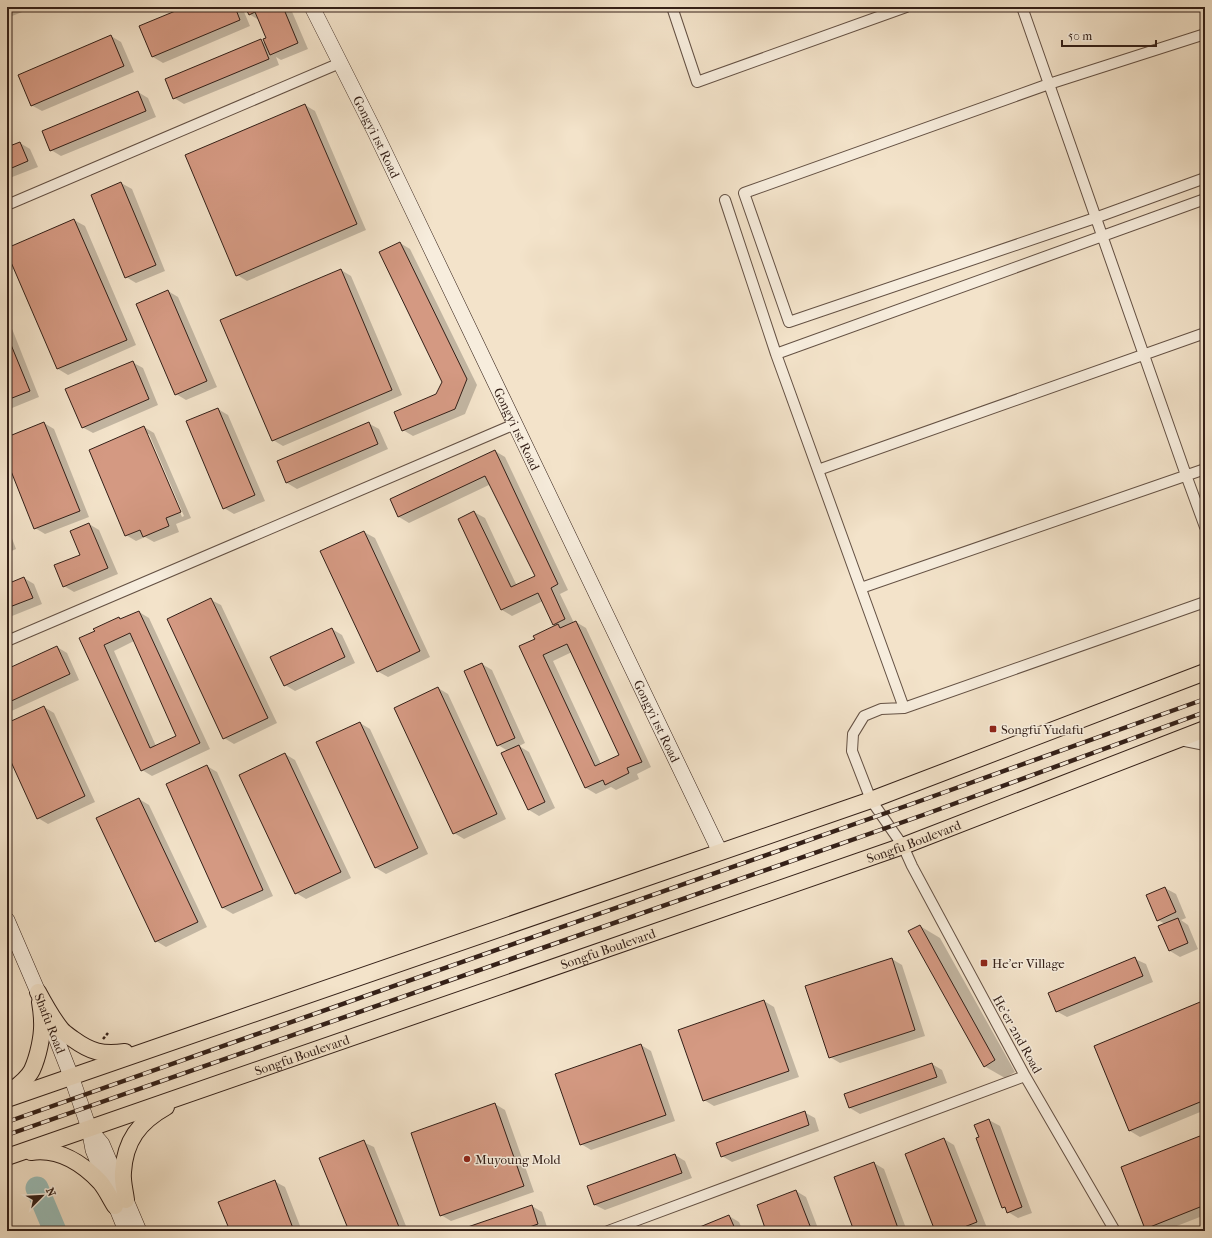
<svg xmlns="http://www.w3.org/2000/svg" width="1212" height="1238" font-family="'IM FELL French Canon',serif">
	<rect width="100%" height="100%" fill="#f3e3ca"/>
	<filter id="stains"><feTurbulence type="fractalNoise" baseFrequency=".005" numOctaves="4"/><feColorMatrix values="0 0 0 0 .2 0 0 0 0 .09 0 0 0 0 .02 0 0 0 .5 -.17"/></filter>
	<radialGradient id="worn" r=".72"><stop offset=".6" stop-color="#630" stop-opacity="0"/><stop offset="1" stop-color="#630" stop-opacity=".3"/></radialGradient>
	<path fill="#0003" fill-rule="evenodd" d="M 7,7 L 35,7 L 12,16 L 7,13 Z
		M 188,7 L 242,7 L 250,26 L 163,63 L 153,57 L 140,27 Z
		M 246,7 L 290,7 L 308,49 L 281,60 L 276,57 L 279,65 L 184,104 L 174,98 L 261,41 L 266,44 L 267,38 L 259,20 L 249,14 Z
		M 111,36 L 121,42 L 134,72 L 42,111 L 31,105 Z
		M 138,92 L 148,98 L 156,117 L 61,156 L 51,150 Z
		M 305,105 L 315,111 L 366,230 L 247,281 L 237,275 Z
		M 7,118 L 9,124 L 7,125 Z
		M 20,143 L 30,149 L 38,167 L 7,179 L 7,148 Z
		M 121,183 L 132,189 L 165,271 L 136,283 L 126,277 Z
		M 74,220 L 85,226 L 136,345 L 68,375 L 58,369 L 7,249 Z
		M 400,243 L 410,249 L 477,385 L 465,414 L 413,436 L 403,430 L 436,395 L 443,382 Z
		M 341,270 L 351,276 L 402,395 L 283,446 L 273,440 Z
		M 168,291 L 178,297 L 217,387 L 186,400 L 176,394 Z
		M 7,316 L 39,397 L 7,410 Z
		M 132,362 L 143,368 L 158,405 L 93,433 L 82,427 Z
		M 218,409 L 228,415 L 265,501 L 234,514 L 224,508 Z
		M 44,423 L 54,429 L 89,517 L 45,534 L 35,528 L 7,459 L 7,438 Z
		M 368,423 L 379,429 L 388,449 L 297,489 L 287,483 L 278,462 Z
		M 144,427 L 154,433 L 191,518 L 176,524 L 179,532 L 154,542 L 145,537 L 136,541 L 126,535 ZM 147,434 L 149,434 L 184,516 L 182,517 Z
		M 495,451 L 505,457 L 568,590 L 560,594 L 574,623 L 576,622 L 586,628 L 651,767 L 637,774 L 639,779 L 616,790 L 611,787 L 596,794 L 586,788 L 520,647 L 536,639 L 556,626 L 553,624 L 543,601 L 512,616 L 502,610 L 459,520 L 474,512 L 485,518 L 517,586 L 536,576 L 491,484 L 409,523 L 399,517 L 391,500 ZM 572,652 L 620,755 L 601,764 L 553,661 Z
		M 89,524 L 99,530 L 118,574 L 74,592 L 64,586 L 81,555 Z
		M 7,525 L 16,549 L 7,553 Z
		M 364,532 L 375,538 L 430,657 L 388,677 L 377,671 L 322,551 Z
		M 24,578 L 34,584 L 42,604 L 7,618 L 7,585 Z
		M 211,600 L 221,605 L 277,723 L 234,744 L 224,738 Z
		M 139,612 L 149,618 L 210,749 L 152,776 L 142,770 L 81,639 L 119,618 L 122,620 ZM 134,641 L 177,736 L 156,746 L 114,651 Z
		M 332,629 L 342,635 L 355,663 L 295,691 L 285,685 Z
		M 57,647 L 67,653 L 79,680 L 7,713 L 7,670 Z
		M 482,664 L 492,670 L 525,743 L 519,746 L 529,752 L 555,808 L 539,816 L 529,810 L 508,751 L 498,745 Z
		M 438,688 L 448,694 L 506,819 L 464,839 L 454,833 Z
		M 44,707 L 54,713 L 95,802 L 48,824 L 38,818 L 7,751 L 7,724 Z
		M 360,723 L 370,729 L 428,854 L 386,874 L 376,868 L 317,743 Z
		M 285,754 L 295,760 L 351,878 L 306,899 L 296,893 Z
		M 207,766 L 217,772 L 273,896 L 233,914 L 223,908 L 168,784 Z
		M 139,799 L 149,805 L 207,927 L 166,947 L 156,941 Z
		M 1165,888 L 1176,894 L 1186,918 L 1181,920 L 1188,925 L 1198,949 L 1180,957 L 1170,951 L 1160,926 L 1165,924 L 1158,920 Z
		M 920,926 L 940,938 L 1015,1072 L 1005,1078 L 984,1066 Z
		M 892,959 L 902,965 L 925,1036 L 840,1063 L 830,1057 Z
		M 1135,959 L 1146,964 L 1153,982 L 1067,1017 L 1056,1011 Z
		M 764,1001 L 774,1007 L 799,1077 L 714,1106 L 704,1100 Z
		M 1205,1001 L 1205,1110 L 1140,1137 L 1130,1131 Z
		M 641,1045 L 651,1051 L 675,1121 L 591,1150 L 581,1144 Z
		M 932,1064 L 942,1070 L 947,1083 L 860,1114 L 850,1108 L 845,1095 Z
		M 495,1104 L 505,1110 L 534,1192 L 451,1221 L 441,1215 Z
		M 804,1112 L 815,1118 L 819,1131 L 732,1162 L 722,1156 Z
		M 989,1120 L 1000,1126 L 1032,1213 L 1018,1218 L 1008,1212 L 1007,1210 L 1003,1207 L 980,1137 Z
		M 1205,1135 L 1205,1215 L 1164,1231 L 1151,1231 L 1146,1228 Z
		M 944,1139 L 954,1145 L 987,1228 L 978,1231 L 936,1231 Z
		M 363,1142 L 374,1147 L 408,1231 L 350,1231 Z
		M 675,1155 L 685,1161 L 692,1178 L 605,1210 L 595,1205 Z
		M 874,1163 L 884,1169 L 907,1231 L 855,1231 Z
		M 274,1181 L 285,1187 L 302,1231 L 231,1231 Z
		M 796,1191 L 806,1197 L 819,1231 L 767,1231 Z
		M 532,1206 L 542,1212 L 548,1230 L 544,1231 L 459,1231 Z
		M 729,1216 L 739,1222 L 743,1231 L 692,1231 Z"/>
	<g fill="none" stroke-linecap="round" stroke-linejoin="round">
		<path stroke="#9bbeb8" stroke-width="23" d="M 37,1188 L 55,1231"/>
	</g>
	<path fill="#d49982" stroke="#342018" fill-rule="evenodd" d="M 185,7 L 235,7 L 240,20 L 152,57 L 139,26 Z
		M 245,7 L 283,7 L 298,43 L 270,55 L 263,39 L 266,38 L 255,12 L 249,15 Z
		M 111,35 L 124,66 L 31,106 L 18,75 Z
		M 261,39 L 269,59 L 173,99 L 165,79 Z
		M 138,91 L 146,111 L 50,151 L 42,131 Z
		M 305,104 L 357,224 L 236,276 L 185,155 Z
		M 20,142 L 28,161 L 7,170 L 7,147 Z
		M 121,182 L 156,265 L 125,278 L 91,195 Z
		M 74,219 L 127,340 L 57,369 L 7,253 L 7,248 Z
		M 400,242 L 467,379 L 455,409 L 402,431 L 394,412 L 436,394 L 442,382 L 379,252 Z
		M 341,269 L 392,390 L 272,441 L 220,320 Z
		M 168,290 L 207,381 L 175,395 L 136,304 Z
		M 7,335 L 30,391 L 7,400 Z
		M 133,361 L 149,399 L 82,428 L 65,389 Z
		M 218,408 L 255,495 L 223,509 L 186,421 Z
		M 44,422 L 80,511 L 34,529 L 7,461 L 7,437 Z
		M 369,422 L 378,444 L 286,483 L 277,461 Z
		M 144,426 L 181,512 L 166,518 L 169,526 L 143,537 L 140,530 L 125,536 L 89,450 Z
		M 495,450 L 558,584 L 551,588 L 565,619 L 553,625 L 538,593 L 501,610 L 458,519 L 474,511 L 511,587 L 535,576 L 485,476 L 398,517 L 390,499 Z
		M 89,523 L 108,568 L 63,587 L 54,565 L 80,555 L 70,531 Z
		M 364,531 L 420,651 L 377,672 L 320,551 Z
		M 24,577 L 33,598 L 7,608 L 7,584 Z
		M 211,598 L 268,718 L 223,739 L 167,619 Z
		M 139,611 L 200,743 L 141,771 L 79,638 L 95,631 L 93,629 L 119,617 L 120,619 ZM 130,633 L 176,736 L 150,748 L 104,645 Z
		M 576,621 L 642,762 L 627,768 L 629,773 L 605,785 L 603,780 L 585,788 L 519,646 L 535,639 L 533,636 L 558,624 L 560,628 ZM 567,644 L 619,755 L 595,766 L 543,655 Z
		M 332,628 L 345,657 L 284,686 L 270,657 Z
		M 57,646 L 70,674 L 7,703 L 7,669 Z
		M 482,663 L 515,738 L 497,746 L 464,671 Z
		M 438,687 L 497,814 L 453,834 L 394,708 Z
		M 44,706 L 85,796 L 37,819 L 7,753 L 7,723 Z
		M 360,722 L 418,848 L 375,868 L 316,742 Z
		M 519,745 L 545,802 L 528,810 L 501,753 Z
		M 285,753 L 341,872 L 295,894 L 239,775 Z
		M 207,765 L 263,890 L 222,908 L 166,784 Z
		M 139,798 L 198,922 L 155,942 L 96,818 Z
		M 1165,887 L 1176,912 L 1157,921 L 1146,895 Z
		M 1178,918 L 1188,943 L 1169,951 L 1158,926 Z
		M 920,925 L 995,1060 L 984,1067 L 908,931 Z
		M 1135,957 L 1143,976 L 1056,1012 L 1048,993 Z
		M 892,958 L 915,1030 L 829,1058 L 805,986 Z
		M 764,1000 L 789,1071 L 703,1101 L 678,1030 Z
		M 1205,1000 L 1205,1100 L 1129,1131 L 1094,1046 Z
		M 641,1044 L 666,1115 L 580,1145 L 555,1074 Z
		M 932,1063 L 937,1077 L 849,1108 L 844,1094 Z
		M 495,1103 L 524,1186 L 440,1216 L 411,1133 Z
		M 805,1111 L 809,1125 L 721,1157 L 716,1143 Z
		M 989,1119 L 1022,1207 L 1007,1213 L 1005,1207 L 1002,1208 L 976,1138 L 979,1137 L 974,1125 Z
		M 1205,1134 L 1205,1205 L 1145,1229 L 1121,1167 Z
		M 944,1138 L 977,1222 L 954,1231 L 935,1231 L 905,1154 Z
		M 364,1140 L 399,1227 L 389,1231 L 349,1231 L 319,1158 Z
		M 675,1154 L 682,1173 L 594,1205 L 587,1186 Z
		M 874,1162 L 899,1231 L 854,1231 L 834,1177 Z
		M 275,1180 L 294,1231 L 230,1231 L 218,1202 Z
		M 796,1190 L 812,1231 L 766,1231 L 757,1205 Z
		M 532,1205 L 538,1224 L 518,1231 L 456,1231 Z
		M 729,1215 L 736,1231 L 690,1231 Z"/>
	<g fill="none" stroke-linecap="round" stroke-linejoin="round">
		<defs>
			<path id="street" d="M 672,7 L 697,82 L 906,7
				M 1022,7 L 1186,475 L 1205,527
				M 1205,34 L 1049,84 L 744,193 L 789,322 L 1095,218 L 1205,178
				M 725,200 L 776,354 L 904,708
				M 7,205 L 340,63
				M 776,354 L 1205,199
				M 818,470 L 1205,333
				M 861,588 L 1205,469
				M 7,641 L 515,424
				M 1180,740 L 1205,745
				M 608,1231 L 1025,1076
				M 1115,1231 L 1025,1076 L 912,866 L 903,846 L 871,800 L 852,751 L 853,734 L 864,716 L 881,709 L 904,708 L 1205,602"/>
			<g id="secondary">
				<path id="s1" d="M 312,7 L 375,132 L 720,852"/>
				<path id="s2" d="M 7,920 L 38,992 L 71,1076 L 89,1128 L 93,1150 L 126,1231"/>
				<path d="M 90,1130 L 102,1144 L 139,1231"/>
			</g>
			<g id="primary">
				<path d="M 38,992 C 45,1005 52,1018 61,1029 C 64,1033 69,1036 73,1039 C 91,1052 102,1055 125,1052"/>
				<path d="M 7,1094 C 16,1087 27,1080 32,1070 C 38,1057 43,1035 42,1021 C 42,1014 41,1008 40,1002"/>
				<path d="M 7,1099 L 871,800 L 1205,672"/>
				<path d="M 31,1152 C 58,1148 82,1163 100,1182 C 106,1189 110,1198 115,1206"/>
				<path id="s3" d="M 7,1157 L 903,846 L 1205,729"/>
				<path d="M 126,1200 C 125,1191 122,1181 123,1172 C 125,1141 139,1122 166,1107"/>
			</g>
		</defs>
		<use href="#street" stroke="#645144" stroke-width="12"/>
		<use href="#secondary" stroke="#342018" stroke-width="16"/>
		<use href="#primary" stroke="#342018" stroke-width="18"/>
		<path stroke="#342018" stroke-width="2.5" stroke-dasharray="3 2" stroke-linecap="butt" d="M 103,1039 L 108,1033"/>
		<use href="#street" stroke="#f7eddd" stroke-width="10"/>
		<use href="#secondary" stroke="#f7eddd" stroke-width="15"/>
		<use href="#primary" stroke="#f3e3ca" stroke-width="16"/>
		<defs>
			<path id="rail" d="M 7,1122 L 920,801 L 1205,699
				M 7,1135 L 926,814 L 1205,712"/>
		</defs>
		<use href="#rail" stroke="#342018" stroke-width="4.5"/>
		<use href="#rail" stroke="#f7eddd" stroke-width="3" stroke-dasharray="9" stroke-linecap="butt"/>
	</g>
	<g fill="#8f2418" stroke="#f7eddd" stroke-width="1.5">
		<rect x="989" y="725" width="8" height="8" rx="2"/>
		<rect x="980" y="959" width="8" height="8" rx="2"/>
		<circle cx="467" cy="1159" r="4"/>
	</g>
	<g text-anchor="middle" stroke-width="3" stroke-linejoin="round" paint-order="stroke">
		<g font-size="13" fill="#342018" stroke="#f7eddd">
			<text dy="5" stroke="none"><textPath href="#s1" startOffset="145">Gongyi 1st Road</textPath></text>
			<text dy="5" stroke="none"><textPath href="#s1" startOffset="469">Gongyi 1st Road</textPath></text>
			<text dy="5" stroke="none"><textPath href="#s1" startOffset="793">Gongyi 1st Road</textPath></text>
			<text dy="5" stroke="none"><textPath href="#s3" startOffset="960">Songfu Boulevard</textPath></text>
			<text dy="5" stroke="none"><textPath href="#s3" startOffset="636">Songfu Boulevard</textPath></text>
			<text dy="5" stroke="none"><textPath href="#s2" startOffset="112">Shafu Road</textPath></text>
			<text transform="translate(1018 1034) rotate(61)" y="5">He'er 2nd Road</text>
			<text dy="5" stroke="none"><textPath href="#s3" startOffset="312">Songfu Boulevard</textPath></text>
		</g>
		<g font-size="13" fill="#342018" stroke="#f7eddd" text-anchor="start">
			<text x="1001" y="734">Songfu Yudafu</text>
			<text x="992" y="968">He'er Village</text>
			<text x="475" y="1164">Muyoung Mold</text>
		</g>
	</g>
	<rect width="1212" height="1238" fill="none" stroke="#f3e3ca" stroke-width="24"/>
	<rect x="8" y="8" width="1196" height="1222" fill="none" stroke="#342018" stroke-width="2"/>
	<rect x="12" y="12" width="1188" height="1214" fill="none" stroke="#342018"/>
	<g transform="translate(42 1196) rotate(66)" stroke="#f7eddd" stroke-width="3" paint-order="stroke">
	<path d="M0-3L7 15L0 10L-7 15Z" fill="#342018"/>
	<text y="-6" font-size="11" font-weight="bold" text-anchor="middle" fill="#342018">N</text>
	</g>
	<path d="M1062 40v6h94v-6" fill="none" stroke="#342018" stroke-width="2"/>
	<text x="1068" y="40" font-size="12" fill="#342018" stroke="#f7eddd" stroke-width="3" paint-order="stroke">50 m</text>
	<rect width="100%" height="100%" filter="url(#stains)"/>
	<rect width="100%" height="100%" fill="url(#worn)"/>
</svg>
